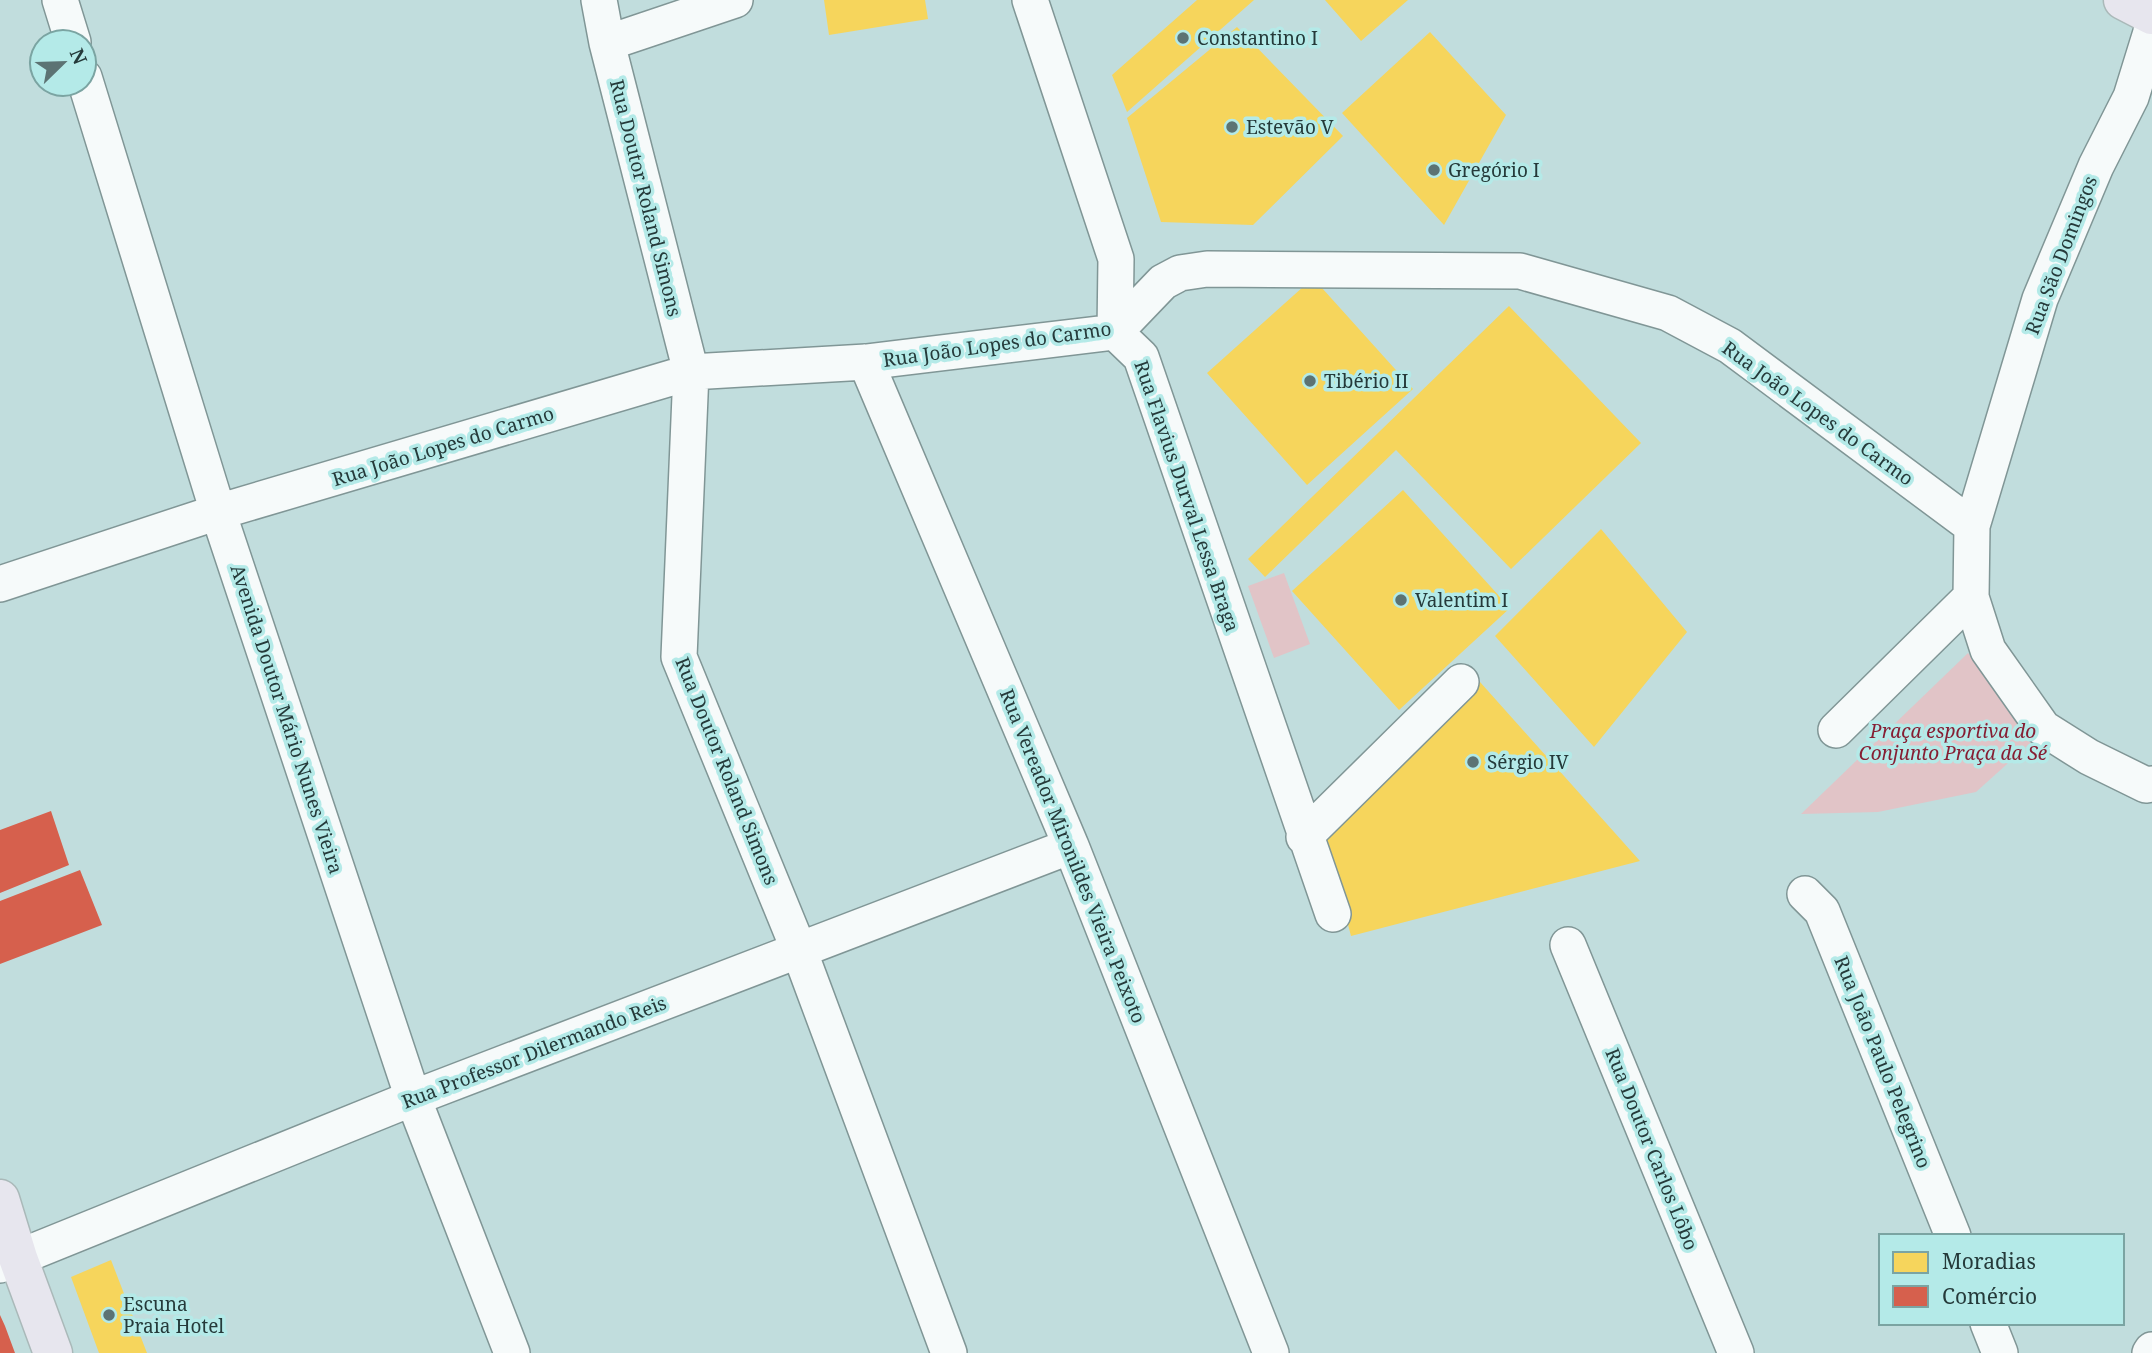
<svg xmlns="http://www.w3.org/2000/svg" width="2152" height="1353" font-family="'Noto Serif',serif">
	<rect width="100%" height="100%" fill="#c1dddd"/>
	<path fill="#e1c4c7" d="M 1284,573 L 1310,644 L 1274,658 L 1248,586 Z
		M 1968,653 L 2036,738 L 1976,792 L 1878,812 L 1801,814 Z"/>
	<path fill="#f6d55c" d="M 824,0 L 925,0 L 928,19 L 829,35 Z
		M 1197,0 L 1254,0 L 1127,112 L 1112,75 Z
		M 1325,0 L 1408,0 L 1361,41 Z
		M 1237,27 L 1343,136 L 1253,225 L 1161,222 L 1127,118 Z
		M 1430,32 L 1506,115 L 1444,225 L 1342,113 Z
		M 1313,278 L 1413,389 L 1307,485 L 1207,373 Z
		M 1509,306 L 1641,443 L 1511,569 L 1396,450 L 1265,577 L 1248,559 Z
		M 1403,490 L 1510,608 L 1399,710 L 1292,591 Z
		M 1601,529 L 1687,632 L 1594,747 L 1495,636 Z
		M 1480,682 L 1640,861 L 1351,936 L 1323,829 Z
		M 111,1260 L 147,1353 L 99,1353 L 71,1277 Z"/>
	<path fill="#d6604d" d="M 51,811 L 69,865 L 0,893 L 0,830 Z
		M 80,870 L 102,925 L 0,964 L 0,901 Z
		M 0,1315 L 5,1326 L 15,1353 L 0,1353 Z"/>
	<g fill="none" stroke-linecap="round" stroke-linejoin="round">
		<defs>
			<path id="minor" d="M 60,0 L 73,42
				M 599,0 L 607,43 L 691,372 L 679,657 L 799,950 L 949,1353
				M 1030,0 L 1116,259 L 1115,332 L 1141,357 L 1333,914
				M 2152,29 L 2131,97 L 2096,166 L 2040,299 L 1972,526 L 1971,597 L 1988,650 L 2043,728 L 2089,757 L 2146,785 L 2152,784
				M 607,43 L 735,0
				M 84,77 L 218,512 L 413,1098 L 512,1353
				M 866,362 L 1071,846 L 1271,1353
				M 0,584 L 218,512 L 691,372 L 866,362 L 1115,332 L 1163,282 L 1180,273 L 1207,269 L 1520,271 L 1668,313 L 1730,346 L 1972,526
				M 1836,730 L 1971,597
				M 1304,837 L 1461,682
				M 1805,894 L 1822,911 L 1953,1236
				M 1568,945 L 1736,1353
				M 0,1265 L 413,1098 L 1071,846
				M 1988,1323 L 2000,1353
				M 2150,1353 L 2152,1350"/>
			<path id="primary" d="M 2123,0 L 2152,15
				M 0,1199 L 18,1258 L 53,1353"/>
		</defs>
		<use href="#minor" stroke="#809696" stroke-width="38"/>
		<use href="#primary" stroke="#aab9b9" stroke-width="41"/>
		<use href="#minor" stroke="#f6fafa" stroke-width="35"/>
		<use href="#primary" stroke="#e7e6ee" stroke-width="38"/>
	</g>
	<g fill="#5c7373" stroke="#b4eae8" stroke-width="2.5">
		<circle cx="1183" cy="38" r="7"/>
		<circle cx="1232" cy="127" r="7"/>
		<circle cx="1434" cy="170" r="7"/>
		<circle cx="1310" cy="381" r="7"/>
		<circle cx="1401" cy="600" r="7"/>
		<circle cx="1473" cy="762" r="7"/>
		<circle cx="109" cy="1315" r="7"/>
	</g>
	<g text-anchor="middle" stroke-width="7" stroke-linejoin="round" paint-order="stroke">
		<g font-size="19" fill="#253a3a" stroke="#b4eae8" text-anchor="start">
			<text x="1197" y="45">Constantino I</text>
			<text x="1246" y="134">Estevão V</text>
			<text x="1448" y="177">Gregório I</text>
			<text x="1324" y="388">Tibério II</text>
			<text x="1415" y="607">Valentim I</text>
			<text x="1487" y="769">Sérgio IV</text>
			<text x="123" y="1311">Escuna<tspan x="123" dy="22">Praia Hotel</tspan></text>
		</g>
		<g font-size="19" fill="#253a3a" stroke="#b4eae8">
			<text transform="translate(646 198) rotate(76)" y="7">Rua Doutor Roland Simons</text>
			<text transform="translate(2061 255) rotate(-69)" y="7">Rua São Domingos</text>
			<text transform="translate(997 344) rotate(-8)" y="7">Rua João Lopes do Carmo</text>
			<text transform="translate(1818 413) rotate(36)" y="7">Rua João Lopes do Carmo</text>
			<text transform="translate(443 446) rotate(-17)" y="7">Rua João Lopes do Carmo</text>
			<text transform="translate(1187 496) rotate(71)" y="7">Rua Flavius Durval Lessa Braga</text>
			<text transform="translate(287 719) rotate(72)" y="7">Avenida Doutor Mário Nunes Vieira</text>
			<text transform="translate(727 771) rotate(68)" y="7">Rua Doutor Roland Simons</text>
			<text transform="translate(1073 856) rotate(68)" y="7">Rua Vereador Mironildes Vieira Peixoto</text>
			<text transform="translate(534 1052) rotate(-21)" y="7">Rua Professor Dilermando Reis</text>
			<text transform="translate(1883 1062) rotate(68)" y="7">Rua João Paulo Pelegrino</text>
			<text transform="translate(1652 1149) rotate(68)" y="7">Rua Doutor Carlos Lôbo</text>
		</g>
		<g font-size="19" font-style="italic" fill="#861e33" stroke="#b4eae8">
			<text x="1953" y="738">Praça esportiva do<tspan x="1953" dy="22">Conjunto Praça da Sé</tspan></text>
		</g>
	</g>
	<rect x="1879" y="1234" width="245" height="91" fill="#b4eae8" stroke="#7ba4a2" stroke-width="2"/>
	<rect x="1893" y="1252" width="35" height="21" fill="#f6d55c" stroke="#7ba4a2" stroke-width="2"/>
	<text x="1942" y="1269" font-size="21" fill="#253a3a">Moradias</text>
	<rect x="1893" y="1286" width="35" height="21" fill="#d6604d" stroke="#7ba4a2" stroke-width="2"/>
	<text x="1942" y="1304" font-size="21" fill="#253a3a">Comércio</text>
	<g transform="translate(63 63) rotate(67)"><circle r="33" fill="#b4eae8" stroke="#7ba4a2" stroke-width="2"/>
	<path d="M0-5L12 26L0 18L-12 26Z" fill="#5c7373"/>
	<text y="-10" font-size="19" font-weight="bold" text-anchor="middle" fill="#253a3a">N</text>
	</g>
</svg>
